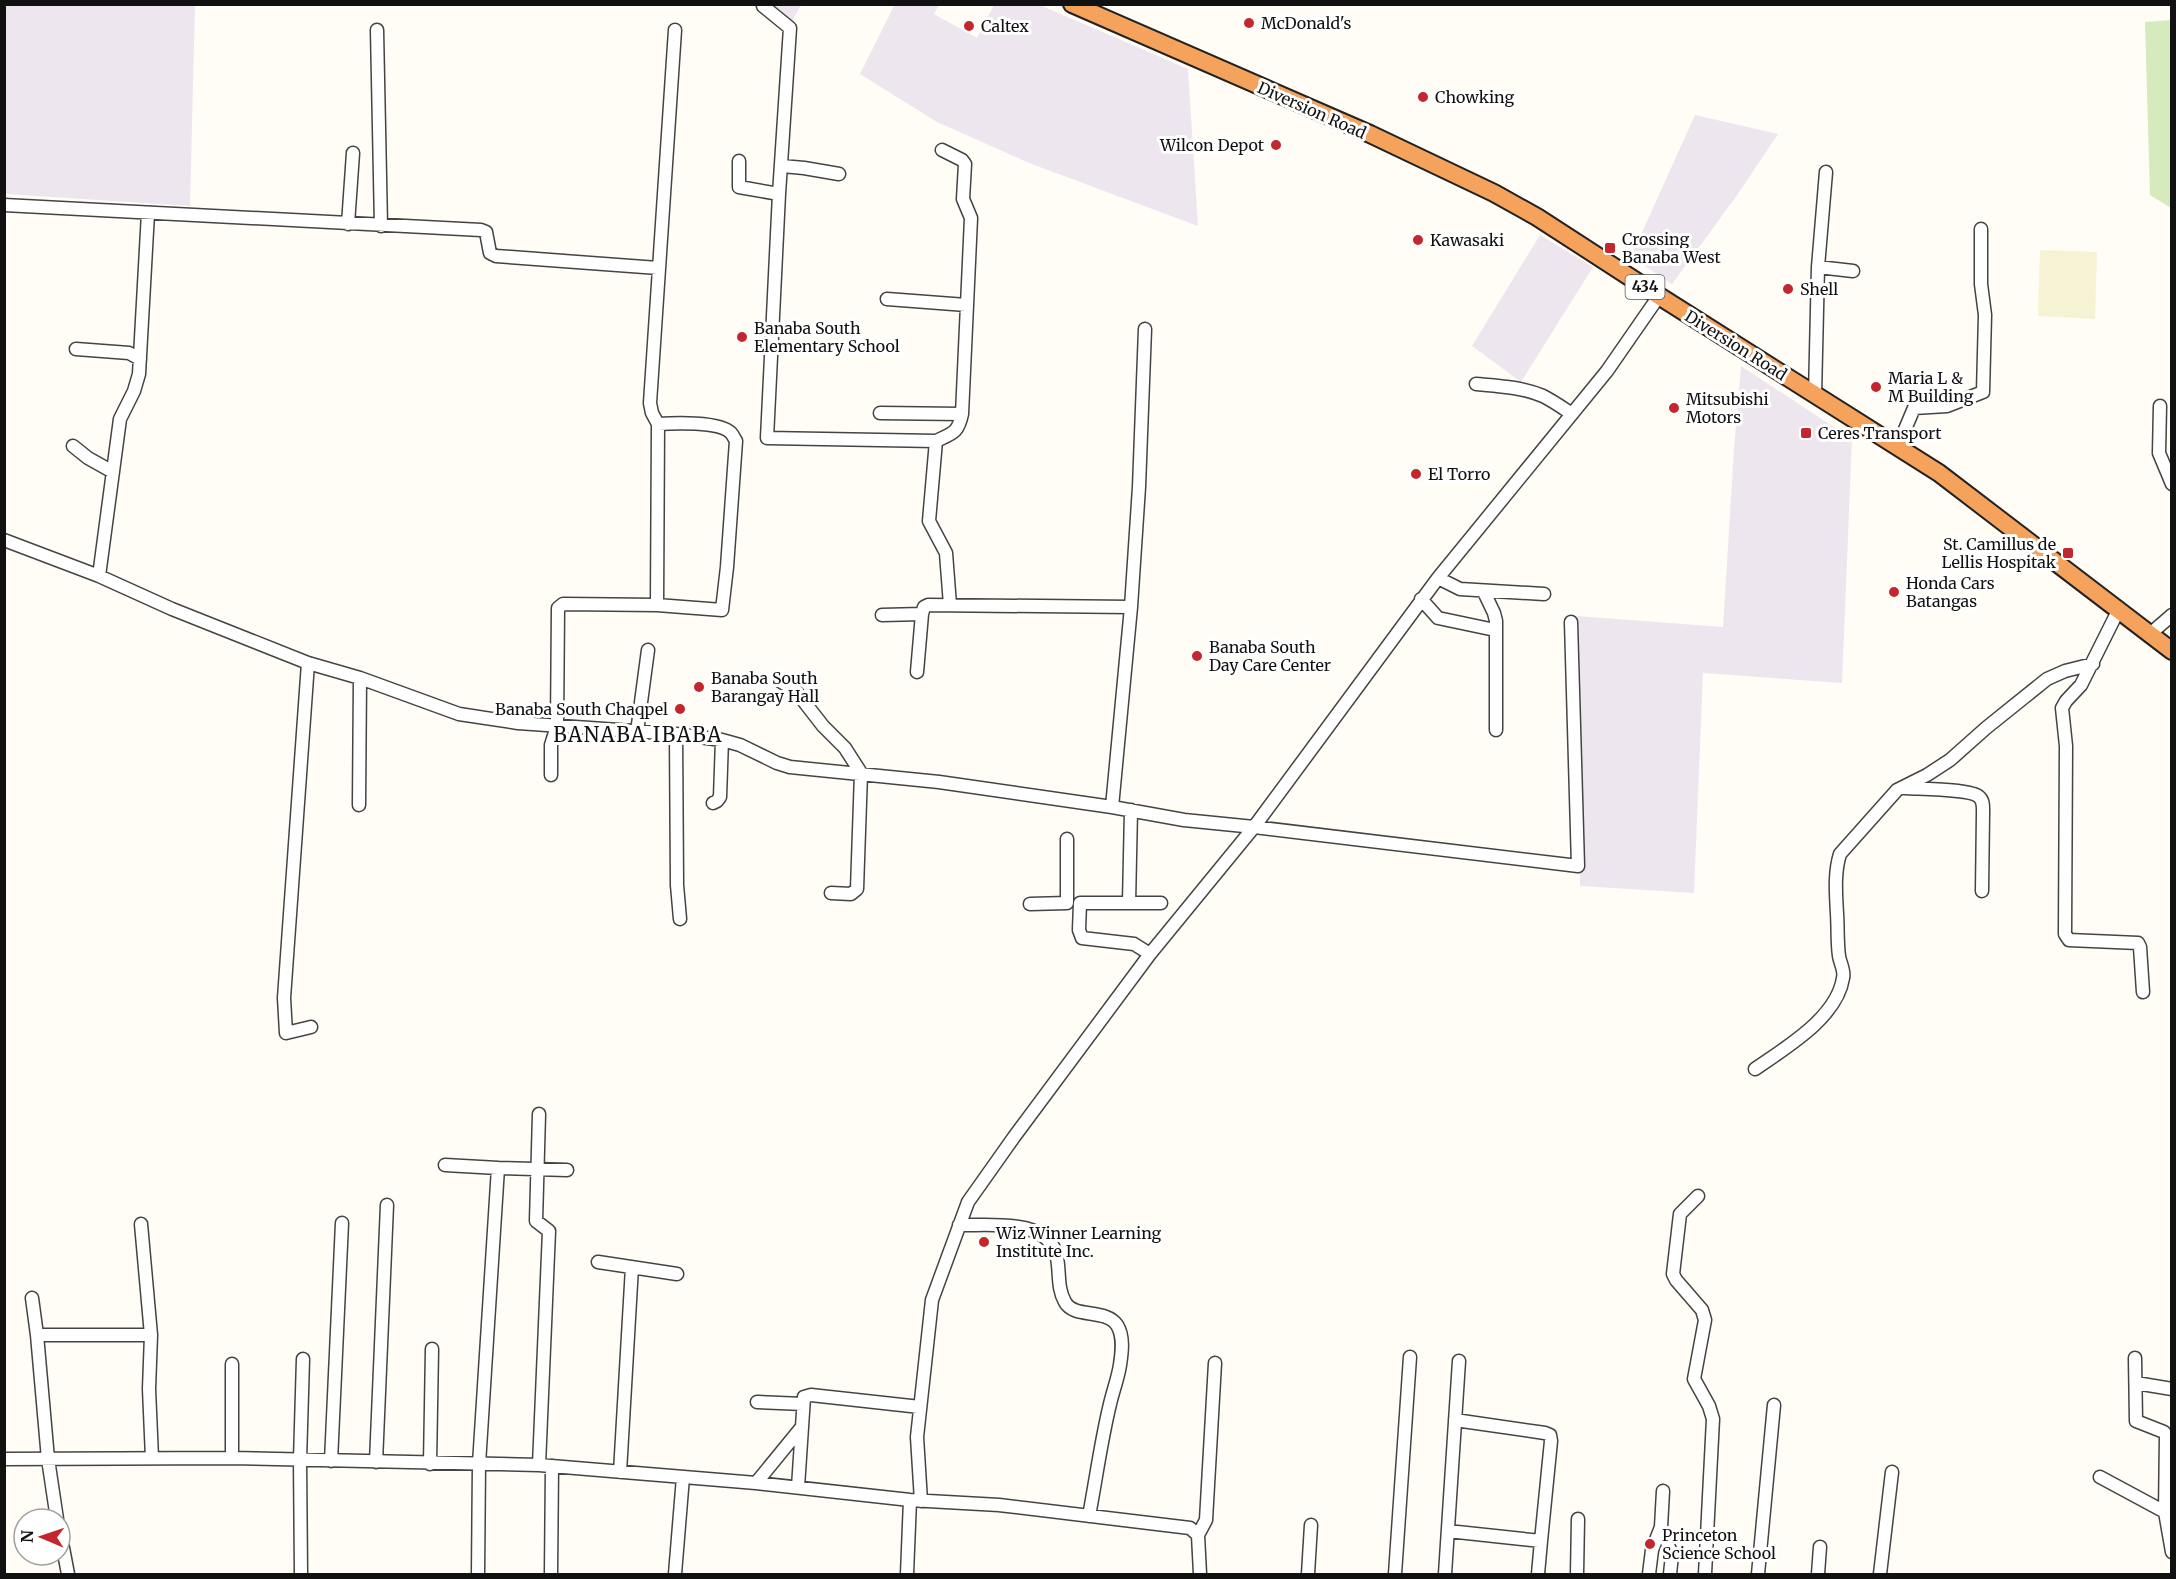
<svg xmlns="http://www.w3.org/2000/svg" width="2176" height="1579" font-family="Merriweather,serif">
	<rect width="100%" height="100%" fill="#fffdf5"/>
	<path fill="#eee6ef" d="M 895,4 L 939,5 L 934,14 L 977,38 L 994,5 L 1040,5 L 1188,69 L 1198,226 L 1029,163 L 937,122 L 860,74 Z
		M 4,5 L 195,5 L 190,206 L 5,194 Z
		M 766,5 L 801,5 L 790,25 Z
		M 1695,115 L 1778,134 L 1735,198 L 1672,284 L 1631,257 Z
		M 1540,235 L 1593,267 L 1521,382 L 1472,346 Z
		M 1741,366 L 1852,439 L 1842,683 L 1703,673 L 1694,893 L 1580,886 L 1577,616 L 1723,627 L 1734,448 Z"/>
	<path fill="#f6f3d4" d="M 2040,250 L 2097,252 L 2095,319 L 2038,316 Z"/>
	<path fill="#d5ebbd" d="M 2171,20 L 2172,20 L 2171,208 L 2150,195 L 2145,22 Z"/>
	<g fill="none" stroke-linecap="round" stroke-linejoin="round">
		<defs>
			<path id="minor" d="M 763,6 L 790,28 L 779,194 L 767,438 L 936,441 C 953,433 958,433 962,414 L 971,218 L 963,199 L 965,164 L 962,160 L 942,150
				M 377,30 L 381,226
				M 739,161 L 739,187 L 779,194
				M 782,166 L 804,168 L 839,174
				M 4,205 L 481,230 L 486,232 L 490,253 L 496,256 L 658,268
				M 148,213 L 139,374 L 134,391 L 120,419 L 99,576 L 172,609 L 308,663 L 360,678 L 459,714 L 518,723 L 676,734 L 722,740 L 740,745 L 777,763 L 790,767 L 939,782 L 1112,807 L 1184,820 L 1254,827 L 1578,866 L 1571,622
				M 348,224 L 353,153
				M 1818,267 L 1853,271
				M 887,299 L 966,305
				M 76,349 L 129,353 L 140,359
				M 1476,384 C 1498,386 1522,387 1543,396 C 1553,401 1563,408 1572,414
				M 1815,395 L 1818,267 L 1826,172
				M 2160,406 L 2159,453 L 2172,484
				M 880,413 L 962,414
				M 936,441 L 929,521 L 946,553 L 950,605
				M 73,446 L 88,458 L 113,472
				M 1898,446 L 1914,408 L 1947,406 L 1983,392 L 1985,315 L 1981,284 L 1981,229
				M 4,540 L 99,576
				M 1438,578 L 1460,589 L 1544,594
				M 1484,592 L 1494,613 L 1496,621 L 1496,730
				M 1421,599 L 1438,618 L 1495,630
				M 657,605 L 658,424 L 652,413 L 650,403 L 675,30
				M 2118,611 L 2081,685 L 2066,701 L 2062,708 L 2066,746 L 2065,934 L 2069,940 L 2138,943 L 2140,947 L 2143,992
				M 882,615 L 922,614
				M 2150,634 L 2172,615
				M 308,663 L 284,998 L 286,1033 L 311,1027
				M 917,672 L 922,614 L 924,607 L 928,605 L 1131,607
				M 780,681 L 795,690 L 823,726 L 845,748 L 861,773 L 857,889 L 851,894 L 831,893
				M 637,732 L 648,650
				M 676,734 L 677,885 L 680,919
				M 551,775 L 551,745 L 557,726 L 558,608 L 563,604 L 657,605 L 722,610 L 727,567 L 736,441 C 734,438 733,435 731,433 C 720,421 673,423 658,424
				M 1905,788 C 1919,789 1968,789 1978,796 C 1984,800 1983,807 1983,814 L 1982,891
				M 713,803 L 717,801 L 720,797 L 722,740
				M 359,805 L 360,678
				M 1112,807 L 1131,607 L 1139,487 L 1145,329
				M 1129,903 L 1131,810
				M 1030,904 L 1067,903 L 1067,839
				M 1150,954 L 1134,944 L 1082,938 L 1079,930 L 1080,903 L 1161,903
				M 1755,1069 C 1785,1048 1837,1018 1843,978 C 1845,971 1840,963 1839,956 C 1837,942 1838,927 1837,914 C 1836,894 1834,873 1840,854 L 1897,790 L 1927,775 L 1950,760 L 1986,728 L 2047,679 L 2065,671 L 2093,664
				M 539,1114 L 536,1221 L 549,1231 L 539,1465
				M 445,1165 L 498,1168 L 479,1464 L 478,1574
				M 498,1168 L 567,1170
				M 1698,1196 L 1680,1214 L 1673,1274 L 1676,1280 L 1702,1310 L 1705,1320 L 1694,1379 L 1709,1406 L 1713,1419 L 1705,1574
				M 141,1224 L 151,1335 L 149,1389 L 152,1458
				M 959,1225 C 989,1226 1050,1217 1057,1258 C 1060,1273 1057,1288 1065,1302 C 1074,1319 1105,1308 1117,1325 C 1124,1336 1122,1352 1120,1365 C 1118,1378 1113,1391 1110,1404 C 1101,1441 1096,1479 1089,1516
				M 598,1262 L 677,1274
				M 32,1298 L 37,1335
				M 2135,1358 L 2136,1421 L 2164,1432 L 2166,1436 L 2165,1512 L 2172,1552
				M 232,1364 L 232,1458
				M 2136,1383 L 2172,1389
				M 757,1402 L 803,1404
				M 4,1459 L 232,1458 L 539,1465 L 756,1483 L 910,1500 L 999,1505 L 1190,1528 L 1198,1535 L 1200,1574
				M 331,1461 L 342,1223
				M 376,1462 L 387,1205
				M 430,1464 L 432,1349
				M 620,1472 L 632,1267
				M 2100,1477 L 2165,1512
				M 756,1483 L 801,1428
				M 798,1487 L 804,1397 L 811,1395 L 920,1407
				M 921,1501 L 917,1437 L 932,1300 L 968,1202 L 1014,1137 L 1150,954 L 1254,827 L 1438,578 L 1607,371 L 1659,296
				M 57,1519 L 48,1459 L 37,1335 L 151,1335
				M 1661,1527 L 1672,1555 L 1670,1574
				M 1448,1531 L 1541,1541 L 1551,1441 L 1550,1435 L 1545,1433 L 1455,1420
				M 60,1532 L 68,1574
				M 1198,1535 L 1206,1520 L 1215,1363
				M 301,1574 L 300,1460 L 303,1359
				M 551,1574 L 552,1466
				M 675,1574 L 683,1477
				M 907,1574 L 910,1500
				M 1308,1574 L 1311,1525
				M 1395,1574 L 1410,1357
				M 1445,1574 L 1459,1361
				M 1538,1574 L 1541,1541
				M 1577,1574 L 1578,1519
				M 1649,1574 L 1652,1550 L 1661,1527 L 1663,1491
				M 1758,1574 L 1774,1405
				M 1818,1574 L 1820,1547
				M 1880,1574 L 1892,1472"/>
			<path id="highway" d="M 1072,4 L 1370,134 L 1494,193 L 1537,217 L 1659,296 L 1939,473 L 2172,651"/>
		</defs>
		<use href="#minor" stroke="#444" stroke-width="15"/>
		<use href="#highway" stroke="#222" stroke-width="20"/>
		<use href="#minor" stroke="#fff" stroke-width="12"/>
		<use href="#highway" stroke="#f5a25d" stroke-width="16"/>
	</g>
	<g fill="#c4262e" stroke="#fff" stroke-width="2">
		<circle cx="1249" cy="23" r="6"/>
		<circle cx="969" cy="26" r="6"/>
		<circle cx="1423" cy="97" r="6"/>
		<circle cx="1276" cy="145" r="6"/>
		<circle cx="1418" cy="240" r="6"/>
		<rect x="1604" y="242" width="12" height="12" rx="3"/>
		<circle cx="1788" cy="289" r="6"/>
		<circle cx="742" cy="337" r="6"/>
		<circle cx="1876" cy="387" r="6"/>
		<circle cx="1674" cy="408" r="6"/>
		<rect x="1800" y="427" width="12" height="12" rx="3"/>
		<circle cx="1416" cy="474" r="6"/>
		<rect x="2062" y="547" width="12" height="12" rx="3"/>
		<circle cx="1894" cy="592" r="6"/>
		<circle cx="1197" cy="656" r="6"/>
		<circle cx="699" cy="687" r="6"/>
		<circle cx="680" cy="709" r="6"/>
		<circle cx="984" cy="1242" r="6"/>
		<circle cx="1650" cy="1544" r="6"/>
	</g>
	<g text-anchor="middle" stroke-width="6" stroke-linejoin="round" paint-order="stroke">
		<rect fill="#fff" stroke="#585858" stroke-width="1.5" x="1625.5" y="275" width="39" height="24" rx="4.5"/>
		<g font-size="15" font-weight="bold" fill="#111">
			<text x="1645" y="292">434</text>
		</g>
		<g font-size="16" fill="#111" stroke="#fff" text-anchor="start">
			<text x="1261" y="29">McDonald's</text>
			<text x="981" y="32">Caltex</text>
			<text x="1435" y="103">Chowking</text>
			<text x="1264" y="151" text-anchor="end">Wilcon Depot</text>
			<text x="1622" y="245">Crossing<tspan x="1622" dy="18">Banaba West</tspan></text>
			<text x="1430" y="246">Kawasaki</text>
			<text x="1800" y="295">Shell</text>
			<text x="754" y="334">Banaba South<tspan x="754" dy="18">Elementary School</tspan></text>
			<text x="1888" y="384">Maria L &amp;<tspan x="1888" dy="18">M Building</tspan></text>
			<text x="1686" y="405">Mitsubishi<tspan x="1686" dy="18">Motors</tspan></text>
			<text x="1818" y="439">Ceres Transport</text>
			<text x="1428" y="480">El Torro</text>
			<text x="2056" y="550" text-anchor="end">St. Camillus de<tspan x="2056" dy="18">Lellis Hospitak</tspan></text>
			<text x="1906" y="589">Honda Cars<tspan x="1906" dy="18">Batangas</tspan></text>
			<text x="1209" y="653">Banaba South<tspan x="1209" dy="18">Day Care Center</tspan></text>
			<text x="711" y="684">Banaba South<tspan x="711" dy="18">Barangay Hall</tspan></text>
			<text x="668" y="715" text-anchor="end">Banaba South Chaqpel</text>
			<text x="996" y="1239">Wiz Winner Learning<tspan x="996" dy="18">Institute Inc.</tspan></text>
			<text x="1662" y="1541">Princeton<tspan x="1662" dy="18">Science School</tspan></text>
		</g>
		<g font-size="16" fill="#111" stroke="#fff">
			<text transform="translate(1312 110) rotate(24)" y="6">Diversion Road</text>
			<text transform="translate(1736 345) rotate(32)" y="6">Diversion Road</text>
		</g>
		<g font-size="20" letter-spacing="1.5" fill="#111" stroke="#fff">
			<text x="638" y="742">BANABA IBABA</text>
		</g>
	</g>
	<rect width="2176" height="1579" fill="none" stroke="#111111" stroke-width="12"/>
	<g transform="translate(42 1537) rotate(272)"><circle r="28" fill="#ffffff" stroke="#a0a0a0" stroke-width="1.5"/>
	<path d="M0-4.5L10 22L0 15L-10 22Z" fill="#c4262e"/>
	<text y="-9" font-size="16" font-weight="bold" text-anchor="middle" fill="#111111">N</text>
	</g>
</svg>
